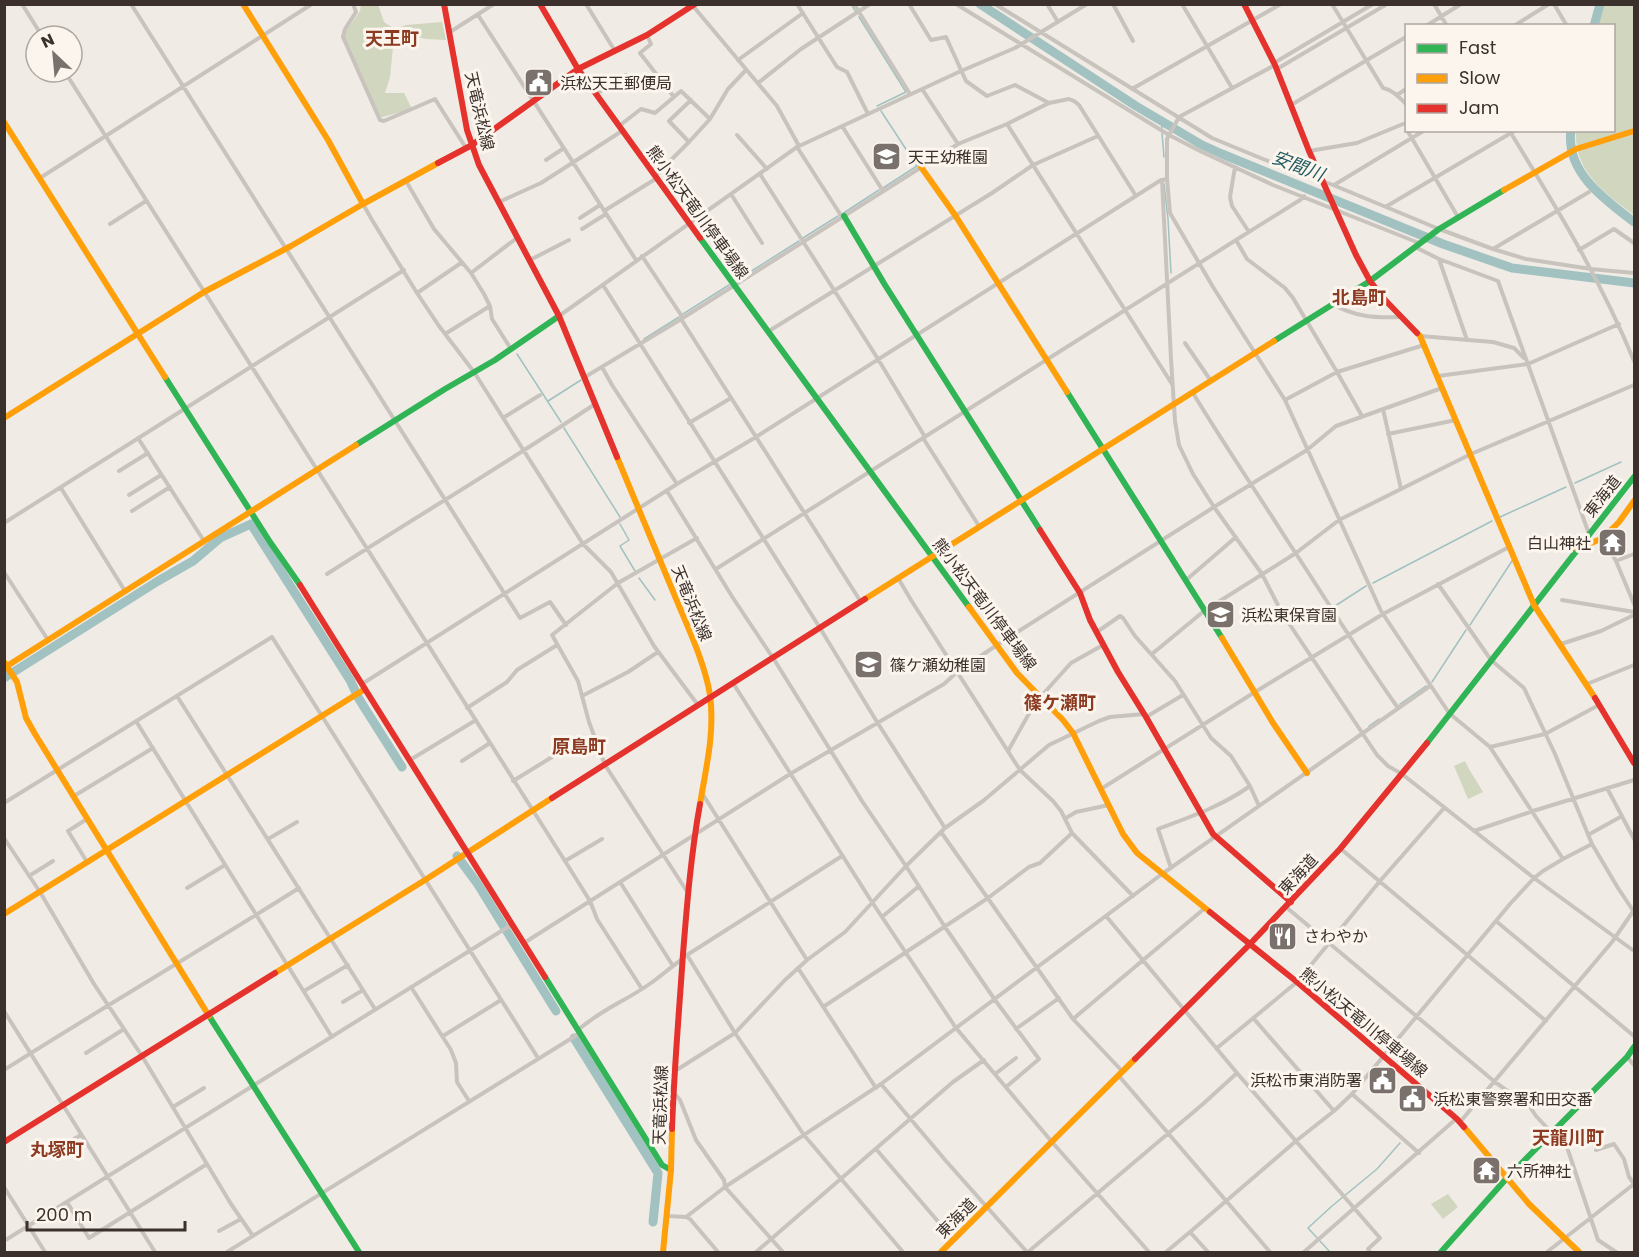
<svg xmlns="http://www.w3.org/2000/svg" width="1639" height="1257" font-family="Poppins,'Noto Sans JP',sans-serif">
	<rect width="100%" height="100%" fill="#f0ebe5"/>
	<path fill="#d1d6bf" d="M 378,4 L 384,22 L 395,29 L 406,25 L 442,22 L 446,40 L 426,39 L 408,35 L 393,47 L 390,77 L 385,93 L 404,93 L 412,109 L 379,118 L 343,35 L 360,11 L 361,5 Z
		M 1603,5 L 1634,5 L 1634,215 C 1605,193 1574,172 1576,131 L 1614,130 L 1614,26 L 1597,25 Z
		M 1465,761 C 1470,772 1477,781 1483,792 L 1468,799 L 1454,766 Z
		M 1448,1194 L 1458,1207 L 1443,1219 L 1431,1204 Z"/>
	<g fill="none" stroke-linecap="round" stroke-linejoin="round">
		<path stroke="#a1c2c1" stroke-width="1.5" d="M 851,4 L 855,11
			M 859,17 L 906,92 L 877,106
			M 881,111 L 917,166 L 883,188
			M 1161,120 L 1162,128
			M 1162,133 L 1164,157
			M 1164,184 L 1168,219 L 1171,273
			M 842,214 L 879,190
			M 803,238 L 838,216
			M 737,280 L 799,241
			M 683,314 L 729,285
			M 644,339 L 679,317
			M 517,354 L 561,422
			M 548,401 L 581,380
			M 564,428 L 620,517
			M 1575,483 L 1621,462
			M 1500,517 L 1566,487
			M 620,524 L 629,540 L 620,546 L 635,571
			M 639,578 L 655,600
			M 1373,583 L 1492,521
			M 1335,606 L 1366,586
			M 1283,607 L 1290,617
			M 1470,625 L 1512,561
			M 1432,682 L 1466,630
			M 1400,704 L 1426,686
			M 1369,726 L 1379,719
			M 1330,1252 L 1308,1228 L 1332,1206 L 1377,1169 L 1400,1143"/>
		<path stroke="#a1c2c1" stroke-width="9" d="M 980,4 L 1136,106 L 1202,145 L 1222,154 L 1443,244 L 1512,268 L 1634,283
			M 1594,26 L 1600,4
			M 1571,130 C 1565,172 1605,200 1634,222
			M 4,678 L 158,581 L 193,561 L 220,538 L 251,524 L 350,680 L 359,699 L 402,767
			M 457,856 L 477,883 L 556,1011
			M 574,1038 L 658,1173 L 653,1222"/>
		<path stroke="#c9c3be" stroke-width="4" d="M 22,4 L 42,36
			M 131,4 L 520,618 L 550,602 L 566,625
			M 353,4 L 356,12 L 345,29 L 343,37 L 380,120 L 384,121 L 435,99 L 466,148
			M 586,4 L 615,51
			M 797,4 L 837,67 L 847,72 L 868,114
			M 854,4 L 910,94
			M 909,4 L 931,40 L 946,37 L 966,81 L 987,96 L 1015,85 L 1049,103
			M 956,4 L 1169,135 L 1200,151 L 1273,185 L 1419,243
			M 995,4 L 1212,138 L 1263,159 L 1333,185 L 1439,229 L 1493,249 L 1526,259 L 1591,269 L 1634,273
			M 1047,4 L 1058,22
			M 1113,4 L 1133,41
			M 1182,4 L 1232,88
			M 1332,4 L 1383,88 C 1393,90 1399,97 1406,104
			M 1434,4 L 1447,26
			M 1554,4 L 1567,26
			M 693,6 L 777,106 L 799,146
			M 478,15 L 636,260
			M 1426,26 L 1461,4
			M 1514,26 L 1549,4
			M 450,32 L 494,4
			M 647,35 L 651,44 L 640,53 L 674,97
			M 738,60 L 803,13
			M 1274,63 L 1373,4
			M 1275,65 L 1179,117 L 1167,139 L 1167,179 L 1162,180 L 1171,359 L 1175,421 L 1179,445 L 1193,474 L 1214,507 L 1262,574 L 1282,613 L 1377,755 L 1388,766 L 1402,774 L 1534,878 L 1634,951
			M 1277,69 L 1387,4
			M 65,72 L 565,861 L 590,901 L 597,919 L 642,989
			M 758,83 L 801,49 L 870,4
			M 922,89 L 958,144
			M 1132,89 L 1281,4
			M 596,94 L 626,75
			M 1397,95 L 1406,89
			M 1291,105 L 1406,37
			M 1007,124 L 1172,384
			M 619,126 L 641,109 L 655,113 L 681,91 L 710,119
			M 842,126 L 883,191
			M 1407,130 L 1458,217
			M 1509,130 C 1555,205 1601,280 1634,361
			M 737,135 L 767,169
			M 689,142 L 669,121 L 691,100
			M 797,147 L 842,217
			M 1309,151 L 1357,143 L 1403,124
			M 546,160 L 564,148
			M 1235,167 L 1230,197 L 1232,206 L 1249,232
			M 760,174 L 878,359 L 925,437
			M 655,176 L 689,142 L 710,119 L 728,89 L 746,70
			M 40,178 L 312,4
			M 1167,179 L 1170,213 L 1213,287 L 1285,400 L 1381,611 L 1449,713 L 1490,747 L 1545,734 L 1599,705
			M 406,181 L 434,229 L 471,273 L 484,294 L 490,306 L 492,319 L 511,349
			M 1334,185 L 1425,130
			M 731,194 L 762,243
			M 1304,196 L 1300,200 L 1236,240 L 1247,259 L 1285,288 L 1293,298 L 1337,372 L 1424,345
			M 499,202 L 541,183 L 622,131
			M 363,204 L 372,220 L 417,293 L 439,326 L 474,372 L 583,544 L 611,572 L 654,646 L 698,705
			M 1387,206 L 1516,130
			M 604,211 L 657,178
			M 580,218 L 600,205
			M 110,224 L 146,201
			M 582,229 L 606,214
			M 1415,247 L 1439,259 L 1498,281 L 1589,534
			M 1493,249 L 1589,192
			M 1579,250 L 1614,229 L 1634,243
			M 642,256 L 683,318
			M 1439,259 L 1467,340
			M 530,260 L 569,240
			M 471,273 L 518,237
			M 603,285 L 820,628 L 877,722 L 945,828
			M 417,293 L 461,263
			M 1333,304 C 1354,317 1376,318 1400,317
			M 559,316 L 797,147 L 961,71 L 1015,48 L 1087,4
			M 681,319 L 861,602
			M 769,331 L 992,193 L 1033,165 L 1098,136
			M 445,334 L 490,306
			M 1420,336 L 1493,342 L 1514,348 L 1524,358
			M 1185,343 L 1211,381
			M 602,367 L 612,385 L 677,484
			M 1438,376 L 1528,364 L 1619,324
			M 585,377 L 678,321 L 958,144 L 1007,124 L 1049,103 L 1069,99 L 1074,101 L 1079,105 L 1136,196
			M 1193,393 C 1223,443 1256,491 1287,540 C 1324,596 1359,653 1398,708
			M 1285,400 L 1337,372 L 1362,416
			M 186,408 L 404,270
			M 1383,409 L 1401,489
			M 503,418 L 540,395
			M 689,423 L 731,398
			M 1388,434 L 1456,420
			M 138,438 L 204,541
			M 923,438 L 979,526
			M 119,471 L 148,453
			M 61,488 L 125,591
			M 667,491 L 733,598 L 775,661 L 862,801 L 906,866 L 945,927 L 995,1000 L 1039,1059 L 1006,1087
			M 129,495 L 161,475
			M 132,511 L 170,487
			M 4,523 L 186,408
			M 1603,538 L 1616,561 L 1634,604
			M 1616,561 L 1634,554
			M 716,569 L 1236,240
			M 4,572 L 48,640
			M 327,574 C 416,517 507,463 595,404
			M 898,578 L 911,600 L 1020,770 L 1053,801 L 1061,811 L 1072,833 L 1133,896
			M 1185,581 L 1236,537
			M 1438,584 L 1491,660 L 1524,688 L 1555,754 L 1592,844 L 1618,888 L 1634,912
			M 1562,600 L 1634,612
			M 1097,632 L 1120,616 L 1123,618 L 1135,636 L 1175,681 L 1211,738 L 1231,756 L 1250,786
			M 1561,644 L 1601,631 L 1634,615
			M 1152,654 L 1204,611 L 1296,553 L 1339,520 L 1471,454 L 1634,385
			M 733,683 L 870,899 L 956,1028 L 1052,1142 L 1149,1252
			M 362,684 L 677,484 L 756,437 L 1161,180
			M 1587,684 L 1634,665
			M 177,696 L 375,1009
			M 582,696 L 628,672 L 658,652
			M 467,708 L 507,682 L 517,670 L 557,645
			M 1146,717 L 1183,695
			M 136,721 L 332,1037
			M 1490,747 L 1563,859 L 1592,844
			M 1008,751 L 1035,703 L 1071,663 L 1103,645
			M 410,760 L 476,720
			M 462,761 L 490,743
			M 513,781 L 552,757
			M 1607,788 L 1634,839
			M 1101,789 L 1255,692 L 1383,614 L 1509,547
			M 702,793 L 807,960
			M 74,796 L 153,748
			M 4,803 L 272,637 L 538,1058
			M 1066,818 L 1076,812 L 1109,805
			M 87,819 L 68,831 L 87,862
			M 1474,831 L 1533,811 L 1634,780
			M 941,832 L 1073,1019 L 1122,1071
			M 1588,835 L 1622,816
			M 4,838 L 40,892 L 94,984 L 142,1056 L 231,1204 L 253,1236
			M 268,839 L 297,822
			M 1341,849 L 1546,1021
			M 565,861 L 602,839
			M 1171,868 L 1158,829 C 1190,817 1222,806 1250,786 L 1259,806
			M 29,876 L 53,861
			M 620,882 L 673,966
			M 187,888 L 225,865
			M 688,893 L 605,765 L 589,722 L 578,681 L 552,635 L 618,583 L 697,538
			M 1286,907 L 1495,1082 L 1530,1107 L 1536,1116 L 1552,1133
			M 1106,916 L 1237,1073 L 1380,1238 L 1368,1249 L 1370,1252
			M 882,917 L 919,886
			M 1496,921 L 1634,1036
			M 524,943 L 790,774 L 944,684 L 957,672 L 997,645 L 1214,507 L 1307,450 L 1336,426 L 1442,388
			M 687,955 L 735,1033 L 804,1135 L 903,1252
			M 687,955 L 842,856
			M 798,968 L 876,1088
			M 411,987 L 451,1050 L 456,1063 L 457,1082 L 469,1101
			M 304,991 L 348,965
			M 343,1002 L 363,990
			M 823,1007 L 988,898 L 1029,867 L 1040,863 L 1072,833
			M 4,1011 L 155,1252
			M 1073,1019 L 1205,908
			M 1254,1019 L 1334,1111
			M 1016,1029 L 1059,998
			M 578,1030 C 602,1009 626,1001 651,983 C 661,976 671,967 681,960
			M 443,1036 L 501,1000
			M 1217,1048 L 1297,982 L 1380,881 L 1444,808
			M 86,1053 L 124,1029
			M 1627,1057 L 1634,1065
			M 4,1070 C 102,1008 201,950 299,888
			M 675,1071 L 735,1033 L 785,980 L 807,960 L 845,932 L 906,866 L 945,828 L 983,801 L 1049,745 L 1099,721 L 1110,717 L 1144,714
			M 995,1074 L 1016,1058
			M 1119,1076 L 1270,1252
			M 881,1084 L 946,1161 L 1027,1252
			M 675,1094 L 680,1100 L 696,1140 L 724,1180 L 725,1187 L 783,1252
			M 1352,1094 L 1419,1153
			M 173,1107 L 204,1088
			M 1460,1122 L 1612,942 L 1634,910
			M 1554,1130 L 1566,1144 L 1598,1240 L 1616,1252
			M 876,1149 L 953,1239
			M 1596,1150 L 1614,1144 L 1624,1159 L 1629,1177 L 1634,1184
			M 47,1154 L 81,1135
			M 4,1187 L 45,1252
			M 67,1202 L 89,1238 L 207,1164
			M 667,1216 L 686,1217 L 725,1187 L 881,1084 L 1162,874 L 1430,686
			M 686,1217 L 690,1219 L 718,1252
			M 219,1231 L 241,1219
			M 4,1241 L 511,925
			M 227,1252 L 580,1033
			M 756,1252 L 953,1082 L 984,1060
			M 1028,1252 L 1203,1104 L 1237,1073
			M 1166,1252 L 1190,1232
			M 1208,1252 L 1190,1232 L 1296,1141 L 1334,1111 L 1352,1094 L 1510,904 L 1534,878 L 1543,871 L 1563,859
			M 1304,1252 L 1456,1119
			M 1547,1252 L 1634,1184"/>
		<path stroke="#30b455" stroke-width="6" d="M 844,216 L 885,285 L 1040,530
			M 700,238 L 969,607
			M 1274,341 L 1370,281 L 1439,229 L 1504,190
			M 165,377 L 270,542 L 300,585
			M 1067,392 L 1222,638
			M 356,445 L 445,389 L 495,360 L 559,316
			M 1427,743 L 1634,477
			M 545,977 L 662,1165 L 671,1170
			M 209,1016 L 359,1252
			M 1441,1252 L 1506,1179 L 1627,1057 L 1634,1047"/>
		<path stroke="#ff9f0a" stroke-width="6" d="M 243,4 L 328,140 L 363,204
			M 4,122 L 165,377
			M 921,167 L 955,215 L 1067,392
			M 1504,190 L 1576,149 L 1634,131
			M 1417,333 L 1420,336 L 1534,605 L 1595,698
			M 4,418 L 204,292 L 291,246 L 363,204 L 438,163
			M 617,457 C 637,505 657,553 677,601 C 689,630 705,664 710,695 C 715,732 706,768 700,804
			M 1577,549 L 1603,538 L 1619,522 L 1634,501
			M 865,599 L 1274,341
			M 969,607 L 1017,673 L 1063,720 L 1073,733 L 1123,834 L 1137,853 L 1210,912
			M 1222,638 L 1273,723 L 1307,773
			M 4,662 L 17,682 L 26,718 L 35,734 L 209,1016
			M 7,666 L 356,445
			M 4,914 L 365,689
			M 275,973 L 425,880 L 552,798
			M 1464,1127 L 1529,1204 L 1579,1252
			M 663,1252 L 671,1170 L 672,1129
			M 941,1252 L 1135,1059"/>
		<path stroke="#e5322d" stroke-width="6" d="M 444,4 L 467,130 L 479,165 L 559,316 L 617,457
			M 540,4 L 578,69 L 700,238
			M 1244,4 L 1275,65 L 1309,151 L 1356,255 L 1370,281 L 1386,301 L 1417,333
			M 438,163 L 472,145 L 578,69 L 647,35 L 695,4
			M 1040,530 L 1080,593 L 1090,620 L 1118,672 L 1146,717 L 1213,834 L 1291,902
			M 300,585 L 545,977
			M 1595,698 L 1634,763
			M 552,798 L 865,599
			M 1210,912 L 1297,982 L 1457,1119 L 1464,1127
			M 1135,1059 L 1250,944 L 1340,849 L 1427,743
			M 672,1129 C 674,1070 679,1013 683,954 C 687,904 691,854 700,804
			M 4,1142 L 275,973"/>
	</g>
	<defs>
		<symbol id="civic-square" viewBox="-11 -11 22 22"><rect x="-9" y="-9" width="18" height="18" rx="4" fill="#7a716c" stroke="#fbf5ee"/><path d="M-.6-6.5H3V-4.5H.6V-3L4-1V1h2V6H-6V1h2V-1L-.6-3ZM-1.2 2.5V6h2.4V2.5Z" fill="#fff"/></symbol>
		<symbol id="school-square" viewBox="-11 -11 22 22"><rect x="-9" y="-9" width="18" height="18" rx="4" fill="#7a716c" stroke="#fbf5ee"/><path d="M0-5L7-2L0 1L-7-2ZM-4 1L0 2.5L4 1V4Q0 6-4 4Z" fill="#fff"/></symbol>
		<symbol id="temple-square" viewBox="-11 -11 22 22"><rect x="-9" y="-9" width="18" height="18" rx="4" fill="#7a716c" stroke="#fbf5ee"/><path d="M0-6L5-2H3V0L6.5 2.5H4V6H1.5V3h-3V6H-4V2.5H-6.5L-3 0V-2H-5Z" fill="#fff"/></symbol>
		<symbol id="restaurant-square" viewBox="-11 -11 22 22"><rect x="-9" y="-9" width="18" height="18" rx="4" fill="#7a716c" stroke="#fbf5ee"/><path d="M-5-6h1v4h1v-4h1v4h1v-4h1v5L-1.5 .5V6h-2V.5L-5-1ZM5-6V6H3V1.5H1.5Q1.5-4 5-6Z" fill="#fff"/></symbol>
	</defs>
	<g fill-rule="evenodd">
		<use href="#civic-square" x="522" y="66" width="33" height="33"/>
		<use href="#school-square" x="870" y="140" width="33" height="33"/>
		<use href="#temple-square" x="1596" y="526" width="33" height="33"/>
		<use href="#school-square" x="1204" y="598" width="33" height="33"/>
		<use href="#school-square" x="852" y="648" width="33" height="33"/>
		<use href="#restaurant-square" x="1266" y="920" width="33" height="33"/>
		<use href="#civic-square" x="1366" y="1064" width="33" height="33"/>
		<use href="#civic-square" x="1396" y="1082" width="33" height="33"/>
		<use href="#temple-square" x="1470" y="1154" width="33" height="33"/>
	</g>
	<g text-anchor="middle" stroke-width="6" stroke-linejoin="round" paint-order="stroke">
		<g font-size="16" fill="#3b302b" stroke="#fbf5ee" text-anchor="start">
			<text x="560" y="89">浜松天王郵便局</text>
			<text x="908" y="163">天王幼稚園</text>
			<text x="1591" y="549" text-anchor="end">白山神社</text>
			<text x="1241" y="621">浜松東保育園</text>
			<text x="890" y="671">篠ケ瀬幼稚園</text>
			<text x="1304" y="942">さわやか</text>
			<text x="1362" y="1086" text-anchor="end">浜松市東消防署</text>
			<text x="1433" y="1105">浜松東警察署和田交番</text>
			<text x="1507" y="1177">六所神社</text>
		</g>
		<g font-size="16" fill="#3b302b" stroke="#fbf5ee">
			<text transform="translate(480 111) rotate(77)" y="6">天竜浜松線</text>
			<text transform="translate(698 212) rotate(54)" y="6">熊小松天竜川停車場線</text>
			<text transform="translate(1602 496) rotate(-52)" y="6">東海道</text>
			<text transform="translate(692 603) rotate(68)" y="6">天竜浜松線</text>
			<text transform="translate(985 604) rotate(53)" y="6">熊小松天竜川停車場線</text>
			<text transform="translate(1298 874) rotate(-47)" y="6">東海道</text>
			<text transform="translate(1364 1022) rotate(40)" y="6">熊小松天竜川停車場線</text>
			<text transform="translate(660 1105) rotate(-88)" y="6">天竜浜松線</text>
			<text transform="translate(956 1218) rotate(-45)" y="6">東海道</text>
		</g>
		<g font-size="18" font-weight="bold" fill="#8c3b22" stroke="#fbf5ee">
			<text x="392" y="45">天王町</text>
			<text x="1359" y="304">北島町</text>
			<text x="1060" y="709">篠ケ瀬町</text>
			<text x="579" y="753">原島町</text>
			<text x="1568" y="1144">天龍川町</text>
			<text x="57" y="1156">丸塚町</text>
		</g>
		<g font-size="18" font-style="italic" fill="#1f5a5e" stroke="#fbf5ee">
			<text transform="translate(1298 166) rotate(21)" y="6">安間川</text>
		</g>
	</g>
	<rect width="1639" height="1257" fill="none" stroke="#3b302b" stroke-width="12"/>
	<rect x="1405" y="24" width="210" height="108" fill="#fbf5ee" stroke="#aea6a0" stroke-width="1.5"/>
	<rect x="1417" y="44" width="30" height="9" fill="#30b455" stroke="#aea6a0" stroke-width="1.5"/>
	<text x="1459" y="54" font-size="18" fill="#3b302b">Fast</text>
	<rect x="1417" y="74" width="30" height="9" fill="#ff9f0a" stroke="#aea6a0" stroke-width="1.5"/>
	<text x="1459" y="84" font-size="18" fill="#3b302b">Slow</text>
	<rect x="1417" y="104" width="30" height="9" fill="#e5322d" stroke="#aea6a0" stroke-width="1.5"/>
	<text x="1459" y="114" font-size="18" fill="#3b302b">Jam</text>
	<g transform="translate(54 54) rotate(334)"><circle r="28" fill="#fbf5ee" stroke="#aea6a0" stroke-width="1.5"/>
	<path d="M0-4.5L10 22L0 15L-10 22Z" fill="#7a716c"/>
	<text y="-9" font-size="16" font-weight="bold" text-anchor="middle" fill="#3b302b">N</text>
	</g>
	<path d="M27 1221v9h158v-9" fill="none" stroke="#3b302b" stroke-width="3"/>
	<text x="36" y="1221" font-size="18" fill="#3b302b" stroke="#fbf5ee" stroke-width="4.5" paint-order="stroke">200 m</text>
</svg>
